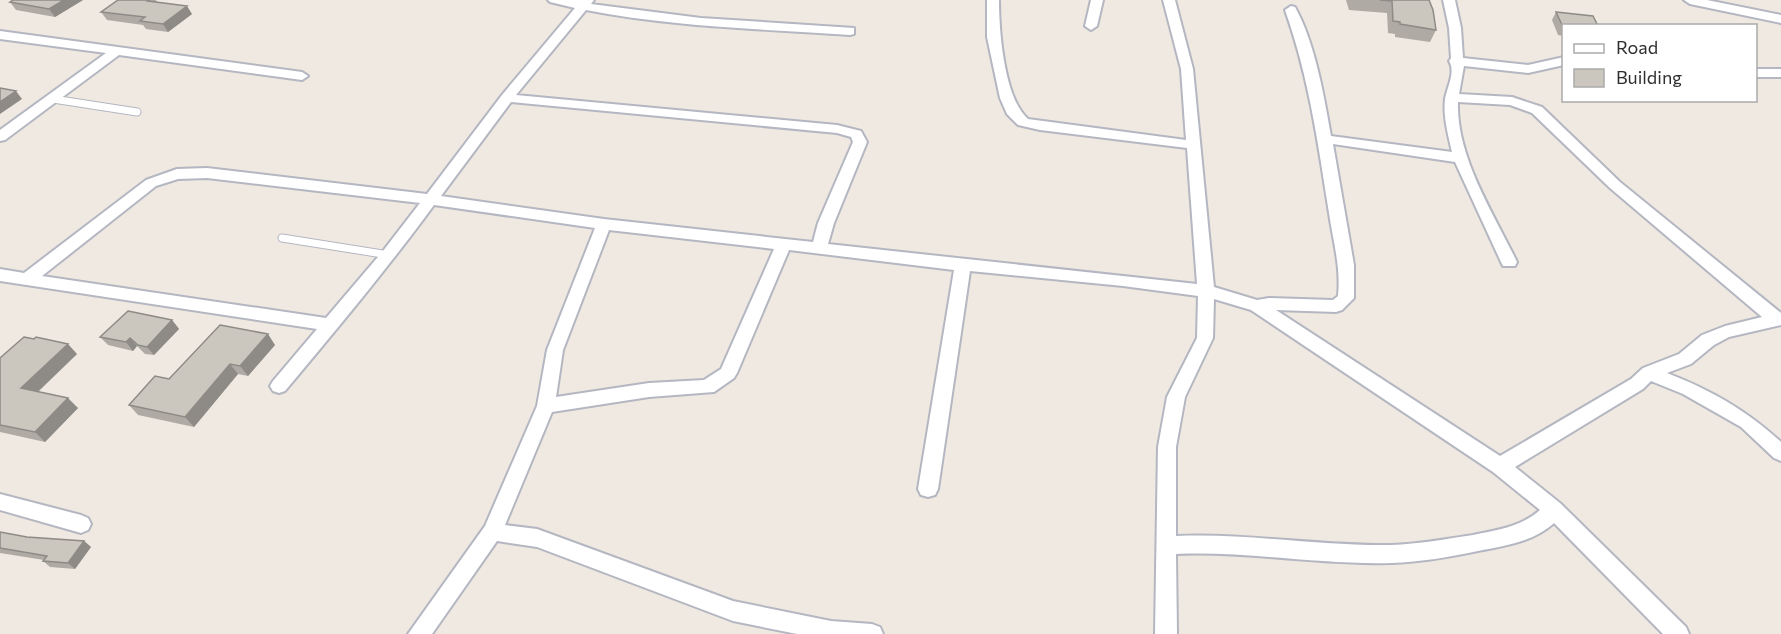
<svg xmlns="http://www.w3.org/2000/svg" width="1781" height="634" font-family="Commissioner,sans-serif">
	<rect width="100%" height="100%" fill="#efe9e1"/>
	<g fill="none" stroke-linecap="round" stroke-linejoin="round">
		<defs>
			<path id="service" d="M 53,99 L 137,112
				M 282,238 L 389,255"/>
			<path id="minor" d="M 548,0 L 594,0 L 591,4 L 701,18 L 854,28 L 854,34 L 850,35 C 762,29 672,27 586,10 L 516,95 L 837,125 L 861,131 L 867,142 L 834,223 L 828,244 L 1197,284 L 1187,148 L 1040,130 L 1018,125 L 1007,114 L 1000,98 L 987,37 L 987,0 L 999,0 C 999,31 1004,98 1028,119 L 1186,140 L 1181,69 L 1163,0 L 1175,0 L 1193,69 L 1214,287 L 1257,300 L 1269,298 L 1333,300 L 1338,296 C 1341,267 1333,241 1329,213 C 1318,144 1309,77 1285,10 L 1291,6 L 1295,7 C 1315,43 1324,96 1331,136 L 1452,152 C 1448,134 1443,117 1445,99 C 1447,87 1456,72 1449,61 L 1451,58 L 1449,28 L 1443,0 L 1455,0 L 1461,28 L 1463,58 L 1528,65 L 1564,57 L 1564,65 L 1528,73 L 1464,66 L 1459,94 L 1512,97 L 1542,107 L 1620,182 L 1781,313 L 1781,325 L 1729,337 L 1714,345 L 1691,364 L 1667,373 C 1711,390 1746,410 1781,442 L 1781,461 L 1774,458 L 1741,427 L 1683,394 L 1651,381 L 1643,389 L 1515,467 L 1560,503 L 1686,627 L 1689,634 L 1663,634 L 1554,523 C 1533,542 1505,546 1478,551 C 1449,557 1421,562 1392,563 C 1320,565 1248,551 1176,554 L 1177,634 L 1155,634 L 1158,447 L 1167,397 L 1197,338 L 1198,296 L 1123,286 L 970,271 L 938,489 L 935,495 L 928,497 L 921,495 L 918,489 L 954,270 L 789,250 L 737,373 L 734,378 L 714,392 L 649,397 L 552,412 L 505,525 L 537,529 L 733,601 L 831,621 L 872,624 L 880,627 L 883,634 L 797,634 L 733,621 L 537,547 L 497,541 L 432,634 L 408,634 L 485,526 L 537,406 L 547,350 L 595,228 L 434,205 C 387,269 336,330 285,391 L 279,393 L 273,391 L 270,386 L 273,381 L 317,329 L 0,281 L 0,269 L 24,273 L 146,180 L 177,169 L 207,168 L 427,194 L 502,95 L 575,8 L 550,2 ZM 511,102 L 837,133 L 851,137 L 853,142 L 818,223 L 813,242 L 604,219 L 441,196 ZM 1458,102 L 1510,105 L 1532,113 L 1610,188 L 1762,317 L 1725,326 L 1702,335 L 1679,354 L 1643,368 L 1631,379 L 1500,456 L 1276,310 L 1336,312 L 1342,310 L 1354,298 L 1354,265 L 1333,144 L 1455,162 L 1501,262 L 1503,266 L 1515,266 L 1517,262 C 1494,214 1456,157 1458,102 ZM 207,178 L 420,203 L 383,251 L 326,318 L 42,276 L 156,186 L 178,179 ZM 609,230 L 774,249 L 721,369 L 704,380 L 649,383 L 556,397 L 563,350 ZM 1214,299 L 1251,310 L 1493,472 L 1540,510 C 1521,527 1497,530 1473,535 C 1446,539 1419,544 1391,545 C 1319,546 1248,533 1176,536 L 1176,447 L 1185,397 L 1213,338 Z
				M 1091,0 L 1103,0 L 1097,26 L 1091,30 L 1085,26 Z
				M 1684,0 L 1707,0 L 1781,15 L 1781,23 L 1690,4 Z
				M 0,31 L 302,72 L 308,76 L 302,80 L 119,55 L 5,140 L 0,141 L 0,130 L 106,53 L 0,39 Z
				M 1756,69 L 1781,69 L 1781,77 L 1756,77 Z
				M 0,494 L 81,515 L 88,518 L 91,524 L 88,530 L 81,533 L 0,510 Z"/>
		</defs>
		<use href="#service" stroke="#b4b7c1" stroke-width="9"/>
		<use href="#minor" stroke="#b4b7c1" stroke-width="4"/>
		<use href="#service" stroke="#fff" stroke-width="7"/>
		<use href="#minor" fill="#fff" fill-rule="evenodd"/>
	</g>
	<path fill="#afaba4" d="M 83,0 L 55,17 L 16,10 L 10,2 Z
		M 118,0 L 156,0 L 157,2 L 192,14 L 168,32 L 146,29 L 143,25 L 107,20 L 101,12 Z
		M 1346,0 L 1429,0 L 1436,30 L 1430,42 L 1395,37 L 1395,34 L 1388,33 L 1387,13 L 1349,10 Z
		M 1556,12 L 1563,26 L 1563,36 L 1558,35 L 1552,20 Z
		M 172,320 L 179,329 L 154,355 L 145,354 L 137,346 L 133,351 L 108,345 L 100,337 Z
		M 275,345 L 248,376 L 238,374 L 194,427 L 138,415 L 129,405 Z
		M 77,354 L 38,392 L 78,408 L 45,442 L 0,432 L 0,358 Z
		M 0,532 L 27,537 L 84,541 L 91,547 L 75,569 L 50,567 L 43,561 L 44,560 L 0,553 Z"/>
	<path fill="#8e8b86" d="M 64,0 L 83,0 L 55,17 L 49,9 Z
		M 187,6 L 192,14 L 168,32 L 163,24 Z
		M 16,91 L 22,99 L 0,114 L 0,102 Z
		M 172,320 L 179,329 L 154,355 L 147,347 Z
		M 268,334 L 275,345 L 248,376 L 240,366 Z
		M 130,338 L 137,346 L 133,351 L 126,342 Z
		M 68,344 L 77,354 L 31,398 L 21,388 Z
		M 230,364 L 238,374 L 194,427 L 185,417 Z
		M 68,398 L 78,408 L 45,442 L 35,432 Z
		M 84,541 L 91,547 L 75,569 L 68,563 Z"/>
	<path fill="#cbc7bf" stroke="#8e8b86" stroke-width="1.5" d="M 13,0 L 64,0 L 49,9 L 10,2 Z
		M 118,0 L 150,0 L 148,1 L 187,6 L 163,24 L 140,21 L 145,17 L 101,12 Z
		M 1380,0 L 1429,0 L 1433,10 L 1436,30 L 1400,24 L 1400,22 L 1393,21 L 1392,1 Z
		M 1556,12 L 1593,16 L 1598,26 L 1563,26 L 1563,27 Z
		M 0,88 L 16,91 L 0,102 Z
		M 128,311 L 172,320 L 147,347 L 138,345 L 130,338 L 126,342 L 100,337 Z
		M 220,325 L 268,334 L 240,366 L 230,364 L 185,417 L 129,405 L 155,376 L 169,379 Z
		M 24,337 L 34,339 L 36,337 L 68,344 L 21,388 L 68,398 L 35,432 L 0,425 L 0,358 Z
		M 0,532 L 27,537 L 84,541 L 68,563 L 43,561 L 47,556 L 0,548 Z"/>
	<rect x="1562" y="24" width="195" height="78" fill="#ffffff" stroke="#ababab" stroke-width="1.5"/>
	<rect x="1574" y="44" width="30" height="9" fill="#ffffff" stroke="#ababab" stroke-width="1.5"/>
	<text x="1616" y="54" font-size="18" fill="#2e2e2e">Road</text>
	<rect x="1574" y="69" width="30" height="18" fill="#cbc7bf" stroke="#ababab" stroke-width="1.5"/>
	<text x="1616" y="84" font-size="18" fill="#2e2e2e">Building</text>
</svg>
